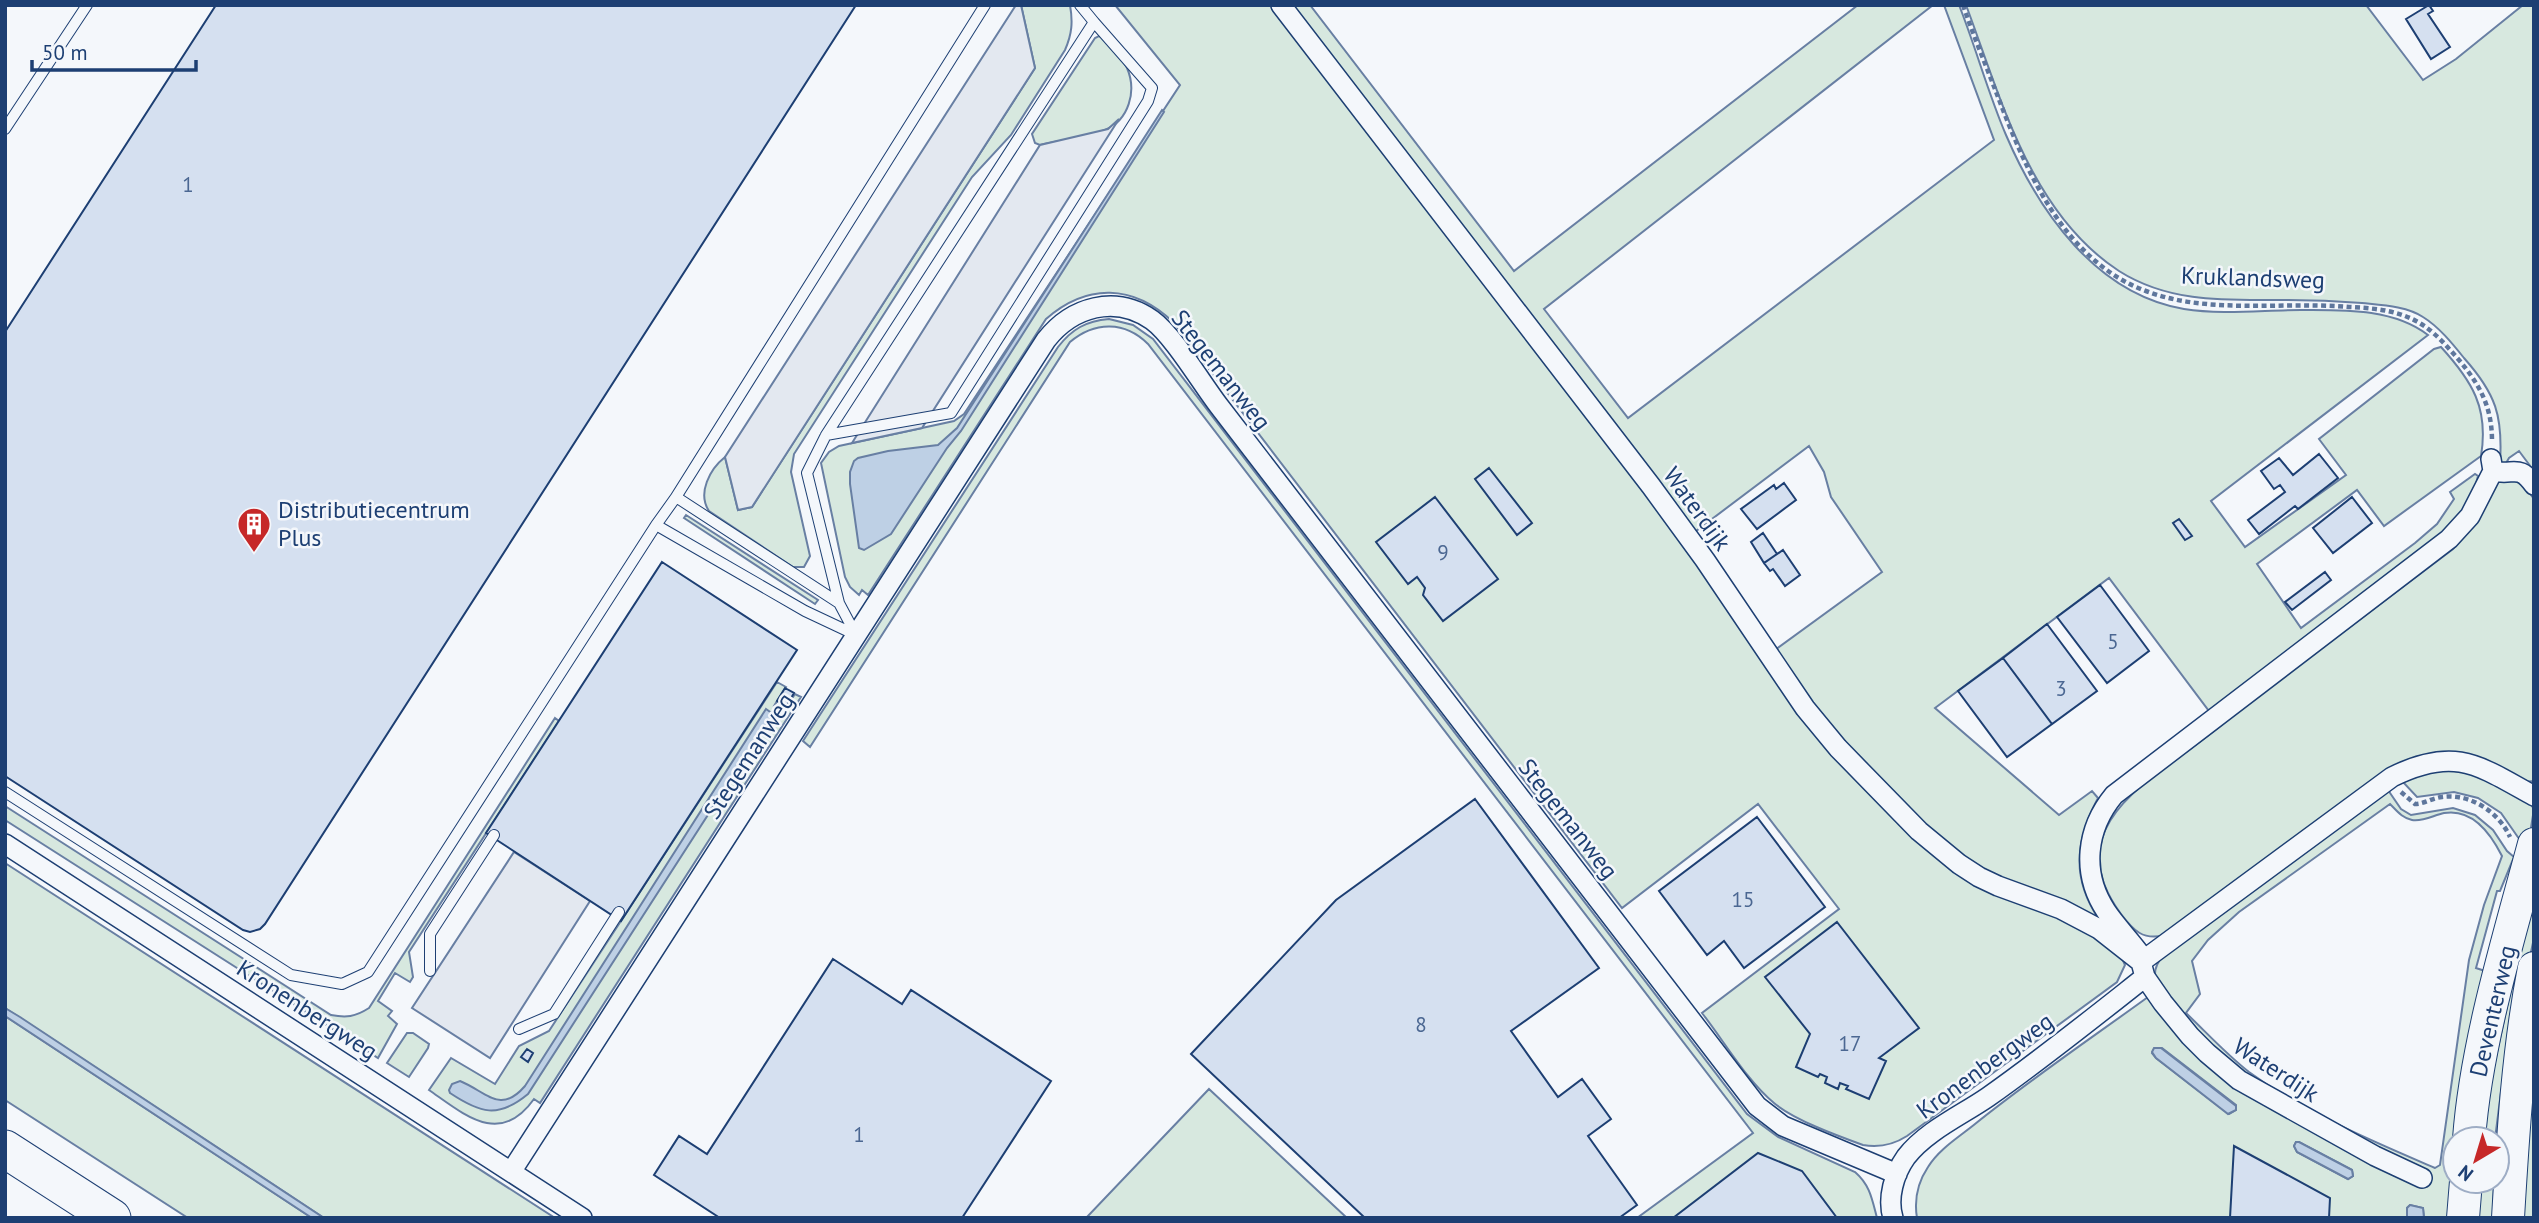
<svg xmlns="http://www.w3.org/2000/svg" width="2539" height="1223" font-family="'PT Sans',sans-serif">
	<rect width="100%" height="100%" fill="#f4f7fb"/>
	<path fill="#d7e8df" stroke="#687fa3" stroke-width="2" fill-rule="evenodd" d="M 1021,5 L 1070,5 C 1073,22 1072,34 1065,50 L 1011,135 L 972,177 L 794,454 L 791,472 L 810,556 L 804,567 L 793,567 L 709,511 C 697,493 710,469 725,457 L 738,510 L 752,507 L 1035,68 Z
		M 1115,5 L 1274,5 L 1718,587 L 1932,849 L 2072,918 L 2121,956 L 2125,965 L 2117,982 L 1907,1136 C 1893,1145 1880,1148 1863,1145 C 1838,1136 1794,1120 1774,1103 C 1747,1081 1724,1041 1702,1013 L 1839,909 L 1758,804 L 1622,908 L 1173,322 C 1133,284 1087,283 1046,319 L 868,595 L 862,590 L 859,595 L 850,587 L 845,577 L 821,463 L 829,452 L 839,446 L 954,421 L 964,414 L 1180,85 Z
		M 1286,5 L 1310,5 L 1514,271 L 1858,5 L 1933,5 L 1544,309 L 1628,418 L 1994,140 L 1944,5 L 1959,5 C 1976,48 1988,93 2006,135 C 2039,212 2096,294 2184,309 C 2222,315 2263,310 2301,310 C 2343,310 2393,308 2428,335 L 2211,501 L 2245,547 L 2346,475 L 2319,439 L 2434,349 L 2441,347 C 2472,381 2489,408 2481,456 L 2384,526 L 2357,490 L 2257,564 L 2301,628 L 2415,543 L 2437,524 L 2454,499 L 2450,492 L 2475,474 L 2478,476 C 2473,501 2457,518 2441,537 L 2209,711 L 2109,578 L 1935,708 L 2059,815 L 2092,791 L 2098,798 C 2075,842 2071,879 2100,921 L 1963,861 L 1838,740 L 1775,650 L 1882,572 L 1831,497 L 1824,472 L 1809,446 L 1692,534 Z
		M 1966,5 L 2366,5 L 2423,80 L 2456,59 L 2523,5 L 2534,5 L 2534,471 L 2519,451 L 2509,458 L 2505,465 L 2500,463 C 2503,416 2496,394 2464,358 C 2452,343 2439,327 2423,317 C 2407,306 2381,305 2362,303 C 2337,301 2313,300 2288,300 C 2229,300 2171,304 2119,271 C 2030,213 2001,98 1966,5 Z
		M 1099,36 L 1103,38 C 1111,47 1122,57 1127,68 C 1137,91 1129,120 1105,130 C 1085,138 1061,140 1040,145 L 1035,143 L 1032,134 L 1095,38 Z
		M 1109,319 L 1133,325 L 1153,339 L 1747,1114 L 1778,1137 L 1855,1172 C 1870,1185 1872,1199 1877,1218 L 1637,1218 L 1753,1133 L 1148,344 C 1125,321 1095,321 1070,342 L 810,747 L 803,741 L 1058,347 C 1072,329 1086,321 1109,319 Z
		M 2518,478 L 2534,499 L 2534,781 L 2524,782 L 2432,755 L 2165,935 C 2143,941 2133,930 2121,914 C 2048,816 2175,770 2233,715 L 2453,549 L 2474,525 L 2497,482 Z
		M 686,515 L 818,600 L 815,604 L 684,518 Z
		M 777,682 L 786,687 L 774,706 L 783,712 L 795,694 L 801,697 L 540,1103 L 534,1099 C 500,1147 465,1115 429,1090 L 451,1058 L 495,1084 L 519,1046 L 549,1031 Z
		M 555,718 L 559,721 L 409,952 L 413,977 L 410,982 L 395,973 L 378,1001 L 392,1011 L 388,1016 L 397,1024 L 378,1058 L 5,820 L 5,806 L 331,1015 C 346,1018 355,1017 369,1008 Z
		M 2439,769 L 2478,774 L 2529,802 L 2534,809 L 2530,834 L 2522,843 L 2501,813 L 2478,798 L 2454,792 L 2417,797 L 2402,781 Z
		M 2388,790 L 2401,809 L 2411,815 L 2453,808 L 2475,815 L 2493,830 L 2507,851 L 2514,857 L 2500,891 L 2497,891 L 2476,968 L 2485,971 L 2474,1060 L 2460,1139 L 2455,1139 L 2451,1218 L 2424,1218 L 2423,1208 L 2410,1205 L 2407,1208 L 2407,1218 L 1917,1218 C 1914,1200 1918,1182 1928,1167 C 1939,1149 1959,1137 1975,1124 C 2031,1079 2090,1039 2148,997 L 2202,1057 L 2250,1093 L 2390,1170 L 2422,1184 L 2424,1173 C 2388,1158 2353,1140 2319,1121 C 2263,1090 2205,1058 2170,1002 C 2165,994 2155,984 2155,974 C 2155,958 2173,947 2184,938 ZM 2390,804 C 2397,811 2402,818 2412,820 C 2423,822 2434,815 2444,813 C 2473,808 2491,834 2502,856 L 2484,905 L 2469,960 L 2440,1165 L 2435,1168 C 2372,1141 2305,1113 2249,1072 C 2226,1054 2207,1033 2186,1013 L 2200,994 L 2192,961 L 2208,940 L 2239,912 ZM 2162,1048 L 2236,1105 L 2236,1110 L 2229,1114 L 2156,1058 L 2152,1053 L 2154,1049 ZM 2296,1142 L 2299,1142 L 2352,1170 L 2353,1176 L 2348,1179 L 2297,1152 L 2294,1146 Z
		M 5,863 L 555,1218 L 324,1218 L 5,1008 Z
		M 2534,883 L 2534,938 L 2501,1092 L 2495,1139 L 2478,1139 Z
		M 5,1016 L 312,1218 L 188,1218 L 5,1100 Z
		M 2534,1019 L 2534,1218 L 2517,1218 Z
		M 407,1033 L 413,1033 L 429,1044 L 428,1048 L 409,1077 L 387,1063 Z
		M 1209,1089 L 1347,1218 L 1086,1218 Z
		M 2476,1181 L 2494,1181 L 2493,1218 L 2475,1218 Z"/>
	<path fill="#e3e8f0" stroke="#687fa3" stroke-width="2" d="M 1016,5 L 1021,5 L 1035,68 L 752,507 L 738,510 L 725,457 Z
		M 1119,119 L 922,428 L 852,443 L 1040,145 L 1108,129 Z
		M 514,852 L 590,901 L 490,1058 L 412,1008 Z"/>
	<path fill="#bed0e5" stroke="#687fa3" stroke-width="2" d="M 1162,110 L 1164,112 L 961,431 L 947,448 L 891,534 L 864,550 L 859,548 L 850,484 L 850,472 L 854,461 L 858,458 L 888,451 L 938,445 L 957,428 Z
		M 766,709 L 773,714 L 528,1094 C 498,1119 480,1113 450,1093 L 449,1090 L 452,1084 L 460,1081 C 487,1092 500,1115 525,1086 Z
		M 5,1008 L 20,1017 L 324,1218 L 312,1218 L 5,1016 Z
		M 2154,1048 L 2161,1048 L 2236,1106 L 2236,1110 L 2228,1114 L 2156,1058 L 2152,1052 Z
		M 2296,1142 L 2299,1142 L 2352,1170 L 2353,1176 L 2348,1179 L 2297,1152 L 2294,1146 Z
		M 2410,1205 L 2423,1208 L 2424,1218 L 2407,1218 L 2407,1208 Z"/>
	<path fill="#d5e0f0" stroke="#1d3f73" stroke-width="2" d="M 216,5 L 856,5 L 265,924 L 260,929 L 250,932 L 243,930 L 5,776 L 5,332 Z
		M 2429,5 L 2433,11 L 2428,14 L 2450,47 L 2431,59 L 2406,19 Z
		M 2319,454 L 2338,478 L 2298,509 L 2295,506 L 2259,534 L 2248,520 L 2285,492 L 2280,485 L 2274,489 L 2261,471 L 2279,458 L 2293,475 Z
		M 1489,468 L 1532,523 L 1517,535 L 1475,479 Z
		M 1784,483 L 1796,500 L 1757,529 L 1741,509 L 1774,485 L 1776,489 Z
		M 1435,497 L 1498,579 L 1443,621 L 1423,595 L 1425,588 L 1417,577 L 1408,584 L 1376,542 Z
		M 2352,497 L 2372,523 L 2333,553 L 2313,528 Z
		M 2179,519 L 2192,536 L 2185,540 L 2173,523 Z
		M 1763,533 L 1777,554 L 1764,563 L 1751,542 Z
		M 1783,550 L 1800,575 L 1785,586 L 1773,569 L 1770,571 L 1764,563 Z
		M 662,562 L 797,650 L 621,921 L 486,833 Z
		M 2325,572 L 2331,580 L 2292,610 L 2285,602 Z
		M 2100,585 L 2149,651 L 2107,683 L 2057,617 Z
		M 2047,624 L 2097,691 L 2052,724 L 2003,658 Z
		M 2003,658 L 2052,724 L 2007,757 L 1958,691 Z
		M 785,688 L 794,693 L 786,707 L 777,701 Z
		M 1475,799 L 1599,968 L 1511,1031 L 1558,1097 L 1582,1079 L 1611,1119 L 1588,1136 L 1637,1205 L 1619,1218 L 1365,1218 L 1191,1054 L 1336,900 Z
		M 1757,817 L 1825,907 L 1744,968 L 1724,941 L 1707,955 L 1659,891 Z
		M 1837,922 L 1919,1028 L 1879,1058 L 1886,1061 L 1869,1099 L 1846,1089 L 1848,1086 L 1840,1083 L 1838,1089 L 1825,1083 L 1827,1077 L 1820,1074 L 1818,1077 L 1796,1067 L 1810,1034 L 1765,977 Z
		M 833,959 L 902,1004 L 911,990 L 1051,1081 L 962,1218 L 720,1218 L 654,1175 L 679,1136 L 707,1154 Z
		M 527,1049 L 533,1053 L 528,1062 L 521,1057 Z
		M 2234,1146 L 2330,1198 L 2329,1218 L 2230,1218 Z
		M 1758,1153 L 1802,1171 L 1837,1218 L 1673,1218 Z"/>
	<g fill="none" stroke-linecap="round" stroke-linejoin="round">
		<defs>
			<path id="service" d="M 5,129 L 87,5
				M 826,435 L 951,413 L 1148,101 L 1152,88 L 1094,22
				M 656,525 L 676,497
				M 839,603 L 676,497 L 985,5
				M 5,792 L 291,975 L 342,984 L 368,972 L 656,525 L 805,611 L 856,635 L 839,603 L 807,473 L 826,435 L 1094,22 L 1080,5
				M 430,971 L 430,934 L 494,835
				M 519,1029 L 554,1014 L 619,912"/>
			<path id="minor" d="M 1281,5 L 1651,486 L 1705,560 L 1805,708 L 1838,748 L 1919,831 L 1959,864 L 1979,877 L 1998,886 L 2061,909 L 2099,929 L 2141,962 L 2145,977 L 2163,1003 L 2190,1036 L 2207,1053 L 2239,1080 L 2375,1156 L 2422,1178
				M 2491,459 L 2493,471 C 2514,476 2518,463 2534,485
				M 2493,471 L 2470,516 L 2449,539 L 2114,795 C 2086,829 2081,873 2106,911 C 2116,926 2129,939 2140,954 L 2141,962 L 2392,777 C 2455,746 2478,765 2534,796
				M 5,844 L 582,1218
				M 511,1172 L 1046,340 C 1072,307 1115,294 1152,320 C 1173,335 1202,384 1219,406 L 1757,1106 L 1783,1126 L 1897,1174
				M 1893,1218 C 1887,1198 1894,1174 1906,1157 C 1926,1131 1962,1115 1988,1097 C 2042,1059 2093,1018 2145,977"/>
			<path id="primary" d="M 2469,1139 C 2476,1043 2509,937 2534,844
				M 2463,1218 L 2466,1181
				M 2508,1218 C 2513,1134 2518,1050 2534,968"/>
			<path id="motorway" d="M 5,1149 L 112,1218"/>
		</defs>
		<use href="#service" stroke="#1d3f73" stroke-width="12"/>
		<use href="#minor" stroke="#1d3f73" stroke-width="22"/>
		<use href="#primary" stroke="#1d3f73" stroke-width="34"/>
		<use href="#motorway" stroke="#1d3f73" stroke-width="39"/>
		<path stroke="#5e769c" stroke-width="4.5" stroke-dasharray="5 3.5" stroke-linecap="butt" d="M 1963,5 C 1972,32 1983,58 1993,84 C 2018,149 2046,224 2104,268 C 2175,322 2266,300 2349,307 C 2372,308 2396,310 2416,321 C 2433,330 2446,345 2459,360 C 2480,385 2492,407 2492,441
			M 2401,792 L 2415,804 C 2424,804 2432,798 2442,797 C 2470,793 2499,812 2510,837"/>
		<use href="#service" stroke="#f4f7fb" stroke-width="10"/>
		<use href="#minor" stroke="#f4f7fb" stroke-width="19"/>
		<use href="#primary" stroke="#f4f7fb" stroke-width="32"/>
		<use href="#motorway" stroke="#f4f7fb" stroke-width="37"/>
	</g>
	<defs>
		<symbol id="building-pin" viewBox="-11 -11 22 30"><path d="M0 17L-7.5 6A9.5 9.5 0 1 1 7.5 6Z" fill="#c62828" stroke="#f4f7fb"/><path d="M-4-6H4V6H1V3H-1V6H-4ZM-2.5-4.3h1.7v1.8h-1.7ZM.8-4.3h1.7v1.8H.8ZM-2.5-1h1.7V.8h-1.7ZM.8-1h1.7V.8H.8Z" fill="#fff"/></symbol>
	</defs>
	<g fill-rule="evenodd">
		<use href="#building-pin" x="235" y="505" width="38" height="52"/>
	</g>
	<g text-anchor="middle" stroke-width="5" stroke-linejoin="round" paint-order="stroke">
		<g font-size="21" fill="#4b6792">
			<text x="188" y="192">1</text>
			<text x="1443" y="560">9</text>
			<text x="2113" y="649">5</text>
			<text x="2061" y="696">3</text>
			<text x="1743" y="907">15</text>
			<text x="1421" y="1032">8</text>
			<text x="1850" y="1051">17</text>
			<text x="859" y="1142">1</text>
		</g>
		<g font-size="24" fill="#1d3f73" stroke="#f4f7fb">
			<text transform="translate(2253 278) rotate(2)" y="8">Kruklandsweg</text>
			<text transform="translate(1221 370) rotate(52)" y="8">Stegemanweg</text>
			<text transform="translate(1697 509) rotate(54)" y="8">Waterdijk</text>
			<text transform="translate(749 756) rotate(-57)" y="8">Stegemanweg</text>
			<text transform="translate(1568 819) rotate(52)" y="8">Stegemanweg</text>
			<text transform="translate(307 1010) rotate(33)" y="8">Kronenbergweg</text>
			<text transform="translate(2493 1011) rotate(-77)" y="8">Deventerweg</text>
			<text transform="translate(1985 1066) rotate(-36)" y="8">Kronenbergweg</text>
			<text transform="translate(2276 1070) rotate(33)" y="8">Waterdijk</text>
		</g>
		<g font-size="24" fill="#1d3f73" stroke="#f4f7fb" text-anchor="start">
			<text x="278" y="518">Distributiecentrum<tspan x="278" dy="28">Plus</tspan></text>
		</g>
	</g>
	<rect width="2539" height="1223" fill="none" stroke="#1d3f73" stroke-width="14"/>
	<g transform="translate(2476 1160) rotate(218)"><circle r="33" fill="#f4f7fb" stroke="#9eadc5" stroke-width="2"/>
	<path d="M0-5L12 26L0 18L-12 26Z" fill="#c62828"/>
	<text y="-10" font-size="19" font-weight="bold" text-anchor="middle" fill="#1d3f73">N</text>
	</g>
	<path d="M32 60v10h164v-10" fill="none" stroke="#1d3f73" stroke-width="3.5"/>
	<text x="42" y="60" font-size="21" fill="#1d3f73" stroke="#f4f7fb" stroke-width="5" paint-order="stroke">50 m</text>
</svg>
